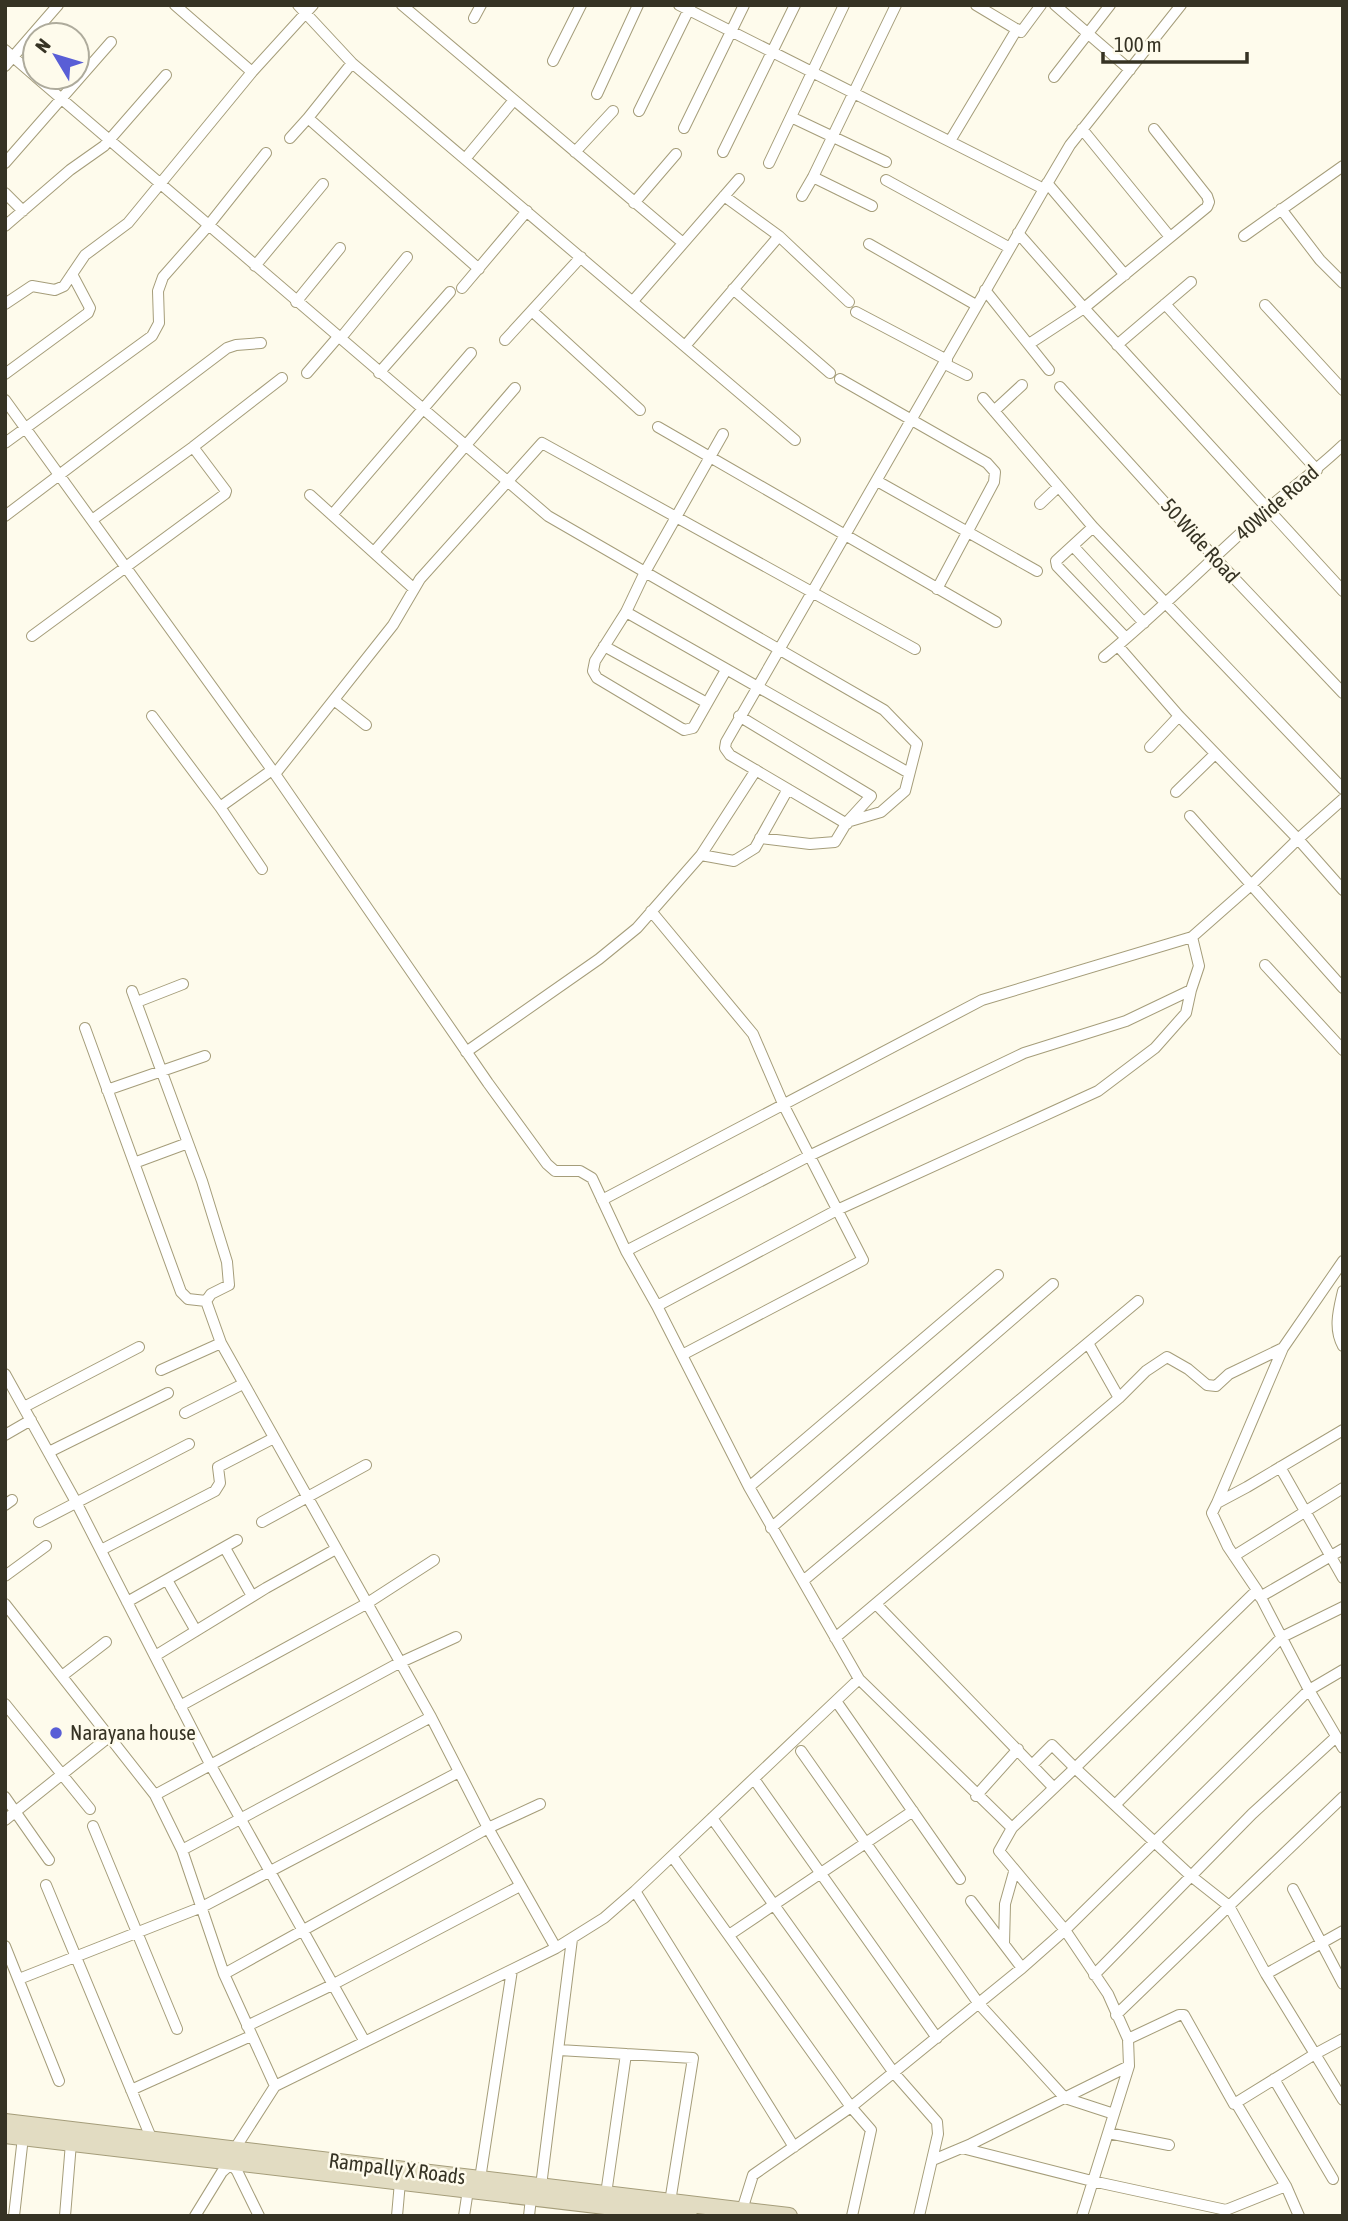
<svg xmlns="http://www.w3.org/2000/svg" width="1348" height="2221" font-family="'Asap Condensed',sans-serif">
	<rect width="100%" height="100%" fill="#fefbec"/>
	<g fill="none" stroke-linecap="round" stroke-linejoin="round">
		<defs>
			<path id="minor" d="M 175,5 L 252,72 L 313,5
				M 298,5 L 352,63 L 795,440
				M 402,5 L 683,243
				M 679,5 L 1044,189 L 726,742 L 725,748 L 730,755 L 847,824
				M 976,5 L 1021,32 L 1041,5
				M 1055,5 L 1130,70
				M 474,18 L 481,5
				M 5,50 L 35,76
				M 553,61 L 581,5
				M 352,63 L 308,118 L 479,269
				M 5,66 L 58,5
				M 36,77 L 548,516 L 884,710 L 917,744 L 905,791 L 881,812 L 847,822 L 835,842 L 810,844 L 760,838
				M 1054,77 L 1110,5
				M 597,94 L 638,5
				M 639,111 L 691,5
				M 791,117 L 886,162
				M 684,128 L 744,5
				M 1082,129 L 1170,237
				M 290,138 L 308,118
				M 950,141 L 1017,29
				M 575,152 L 613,111
				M 723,152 L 795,5
				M 465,159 L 514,100
				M 5,163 L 111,42
				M 769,163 L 844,5
				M 813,177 L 872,206
				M 886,180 L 1010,248
				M 1047,183 L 1125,275
				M 1044,189 L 1070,145 L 1181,5
				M 5,193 L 23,211
				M 724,196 L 779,236 L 849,302
				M 802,196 L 813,177 L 896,5
				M 634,203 L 676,154
				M 1281,209 L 1320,260 L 1343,283
				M 5,226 L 70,170 L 104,146 L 166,75
				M 1018,233 L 1084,308 L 1343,591
				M 1244,236 L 1343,166
				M 869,244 L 976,305
				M 255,266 L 323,184
				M 462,288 L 527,211
				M 733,289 L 830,373
				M 985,290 L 1049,370
				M 633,301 L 739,179
				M 296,302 L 340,248
				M 5,304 L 32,286 L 55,290 L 64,286 L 85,255 L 128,223 L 252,72
				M 1165,304 L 1317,470
				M 1265,305 L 1343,390
				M 532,311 L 640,410
				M 856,312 L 947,360
				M 340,339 L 407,257
				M 505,340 L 581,257
				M 1029,344 L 1084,308 L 1207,207 L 1209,202 L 1207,196 L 1154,129
				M 1117,345 L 1191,282
				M 685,346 L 779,236
				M 945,364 L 967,375
				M 307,373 L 338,337
				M 379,373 L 450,292
				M 5,374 L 88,313 L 90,308 L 72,274
				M 840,379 L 987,463 L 995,472 L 994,482 L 937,589
				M 1060,387 L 1215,558 L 1343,693
				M 983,398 L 1093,527 L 1343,789
				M 5,400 L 275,774 L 488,1083 L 547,1164 L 555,1171 L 580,1171 L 592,1178 L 626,1251 L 657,1306 L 749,1487 L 859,1679 L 1012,1828 L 1075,1768 L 1191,1876 L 1229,1906 L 1343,1797
				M 994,411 L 1022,385
				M 658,427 L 996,622
				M 723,434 L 645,572 L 626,612 L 595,661 L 593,671 L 597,678 L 684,730 L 693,728 L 726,670
				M 5,443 L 152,336 L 159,323 L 158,291 L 163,277 L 208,226 L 266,153
				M 877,481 L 1037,571
				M 310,495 L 413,588
				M 1040,504 L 1058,487
				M 332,515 L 471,353
				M 5,516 L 227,348 L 236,345 L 261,343
				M 92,520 L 193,447 L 282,378
				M 1093,527 L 1056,561 L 1057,566 L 1126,638
				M 1073,546 L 1144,623
				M 374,552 L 515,388
				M 626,612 L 909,773
				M 32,636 L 225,494 L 226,491 L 193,447
				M 604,646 L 707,703
				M 1118,646 L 1179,716 L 1298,839 L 1343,890
				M 1104,657 C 1160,611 1210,560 1264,512 C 1290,489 1318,469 1343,445
				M 334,700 L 366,725
				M 152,716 L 220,807 L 262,869
				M 739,716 L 871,796 L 849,820
				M 1150,747 L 1179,716
				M 275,774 L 393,625 L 420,579 L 542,443 L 915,649
				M 1176,792 L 1215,754
				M 220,807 L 272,770
				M 1190,816 L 1343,988
				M 701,855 L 756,770
				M 651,911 L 753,1034 L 784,1106 L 863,1260 L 682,1355
				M 1265,965 L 1343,1050
				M 132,991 L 202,1181 L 227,1262 L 229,1285 L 211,1294 L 206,1301
				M 137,1002 L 183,984
				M 85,1028 L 181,1292 L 188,1299 L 206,1301
				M 466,1052 L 599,959 L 637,928 L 701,855 L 734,861 L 755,848 L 788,789
				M 107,1090 L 205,1056
				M 134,1163 L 188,1143
				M 602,1200 L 982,1000 L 1192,937
				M 626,1251 L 809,1156 L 1024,1053 L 1126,1021 L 1191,990 L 1199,966 L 1192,937 L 1251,885 L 1298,839 L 1343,799
				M 1343,1291 C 1339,1309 1333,1328 1343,1346
				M 206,1301 L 221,1343 L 431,1717 L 488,1828 L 556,1948 L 604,1918 L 635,1891 L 859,1679
				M 657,1306 L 837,1210 L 1098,1091 L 1155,1048 L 1186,1013 L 1191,990
				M 1088,1343 L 1119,1398
				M 161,1370 L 221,1343
				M 5,1374 L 76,1502 L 210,1764 L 365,2042
				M 24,1407 L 139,1347
				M 185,1413 L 243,1384
				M 1343,1430 L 1247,1487 L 1217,1503 L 1212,1513 L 1228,1547 L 1257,1590 L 1309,1690 L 1343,1748
				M 5,1435 L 31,1420
				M 49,1452 L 168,1393
				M 1280,1467 L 1343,1578
				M 749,1487 L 998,1275
				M 1217,1503 L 1283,1348 L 1343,1261
				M 5,1505 L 12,1500
				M 39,1522 L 189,1444
				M 262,1522 L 366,1465
				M 771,1528 L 1053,1284
				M 225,1548 L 252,1596
				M 101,1550 L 215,1491 L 220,1483 L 218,1467 L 274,1438
				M 1234,1556 L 1343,1488
				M 5,1576 L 46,1546
				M 167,1580 L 196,1631
				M 803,1581 L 1138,1301
				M 1260,1597 L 1343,1549
				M 127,1602 L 237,1540
				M 5,1604 L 155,1795 L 182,1850 L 224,1974 L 275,2086
				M 876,1604 L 1054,1788
				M 835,1638 L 1119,1398 L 1146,1371 L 1167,1357 L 1188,1369 L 1207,1385 L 1216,1386 L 1229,1374 L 1283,1348
				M 155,1656 L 266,1588 L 336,1549
				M 62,1676 L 106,1642
				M 836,1701 L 960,1879
				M 5,1704 L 90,1809
				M 180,1706 L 366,1604 L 434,1560
				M 801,1751 L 979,2004 L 1065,2098 L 1114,2114
				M 1032,1765 L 1052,1745 L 1075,1768 L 1257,1590
				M 754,1779 L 937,2038
				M 155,1795 L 399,1663 L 456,1637
				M 976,1796 L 1018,1749
				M 5,1797 L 49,1860
				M 1115,1805 L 1282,1637 L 1343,1607
				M 712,1818 L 894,2073 L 937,2122 L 938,2134 L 919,2216
				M 5,1820 L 110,1736
				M 93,1826 L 177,2029
				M 1012,1828 L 999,1851 L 1065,1930 L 1108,1994 L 1128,2039 L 1129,2066 L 1082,2216
				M 182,1850 L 431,1717
				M 672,1856 L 851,2107 L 871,2130 L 852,2216
				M 46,1885 L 152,2140
				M 1293,1889 L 1343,1984
				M 635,1891 L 794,2147
				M 971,1901 L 1022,1968
				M 729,1935 L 913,1811
				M 1004,1944 L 1005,1904 L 1014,1872
				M 5,1946 L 59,2081
				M 224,1974 L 488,1828 L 540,1804
				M 1266,1974 L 1343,1931
				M 1094,1975 L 1252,1814 L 1336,1737
				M 19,1979 L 202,1907 L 459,1772
				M 1116,2015 L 1229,1906 L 1266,1974 L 1315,2054 L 1234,2104 L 1184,2015 L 1179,2015 L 1128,2039
				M 247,2026 L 332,1985 L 520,1886
				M 1343,2039 L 1315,2054 L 1343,2100
				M 559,2050 L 693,2058 L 670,2202
				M 1274,2079 L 1333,2179
				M 131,2090 L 251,2036
				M 1236,2103 L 1286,2186 L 1299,2216
				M 1108,2133 L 1169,2145
				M 962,2148 L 1092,2181 L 1226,2210 L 1286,2186
				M 234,2150 L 275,2086 L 556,1948
				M 933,2160 L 971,2144 L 1129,2066
				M 480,2179 L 512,1970
				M 541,2186 L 572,1939
				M 606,2194 L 626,2054
				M 742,2210 L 753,2175 L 851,2107 L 1022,1968 L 1065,1930 L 1309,1690 L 1343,1670
				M 14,2216 L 23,2137
				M 65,2216 L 71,2143
				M 195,2216 L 222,2172 L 231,2164 L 237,2171 L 259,2216
				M 397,2216 L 400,2182
				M 464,2216 L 468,2190
				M 529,2216 L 531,2198"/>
			<path id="secondary" d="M 5,2122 L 789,2216
				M 5,2135 L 689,2216"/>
		</defs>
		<use href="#minor" stroke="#a59d7a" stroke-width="12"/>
		<use href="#secondary" stroke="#a59d7a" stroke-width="18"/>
		<use href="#minor" stroke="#fff" stroke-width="10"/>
		<use href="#secondary" stroke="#e2dcc2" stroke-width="16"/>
	</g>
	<circle fill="#595ed6" stroke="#fefbec" stroke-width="2.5" cx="56" cy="1733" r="7"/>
	<g text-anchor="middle" stroke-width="5" stroke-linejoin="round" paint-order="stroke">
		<g font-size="21" fill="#363324" stroke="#fefbec">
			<text transform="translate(1277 503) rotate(-41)" y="7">40Wide Road</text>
			<text transform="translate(1200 541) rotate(48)" y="7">50 Wide Road</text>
			<text transform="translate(397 2169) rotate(7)" y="7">Rampally X Roads</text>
		</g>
		<g font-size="21" fill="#363324" stroke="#fefbec" text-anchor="start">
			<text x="70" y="1740">Narayana house</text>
		</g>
	</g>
	<rect width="1348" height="2221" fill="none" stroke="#363324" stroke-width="14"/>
	<g transform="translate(56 56) rotate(308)"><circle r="33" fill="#fefbec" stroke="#aeab9c" stroke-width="2"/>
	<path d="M0-5L12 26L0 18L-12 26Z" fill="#595ed6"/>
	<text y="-10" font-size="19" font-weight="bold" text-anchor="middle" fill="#363324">N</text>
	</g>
	<path d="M1103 52v10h144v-10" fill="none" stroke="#363324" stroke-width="3.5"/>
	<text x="1114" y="52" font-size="21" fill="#363324" stroke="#fefbec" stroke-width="5" paint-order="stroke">100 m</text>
</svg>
